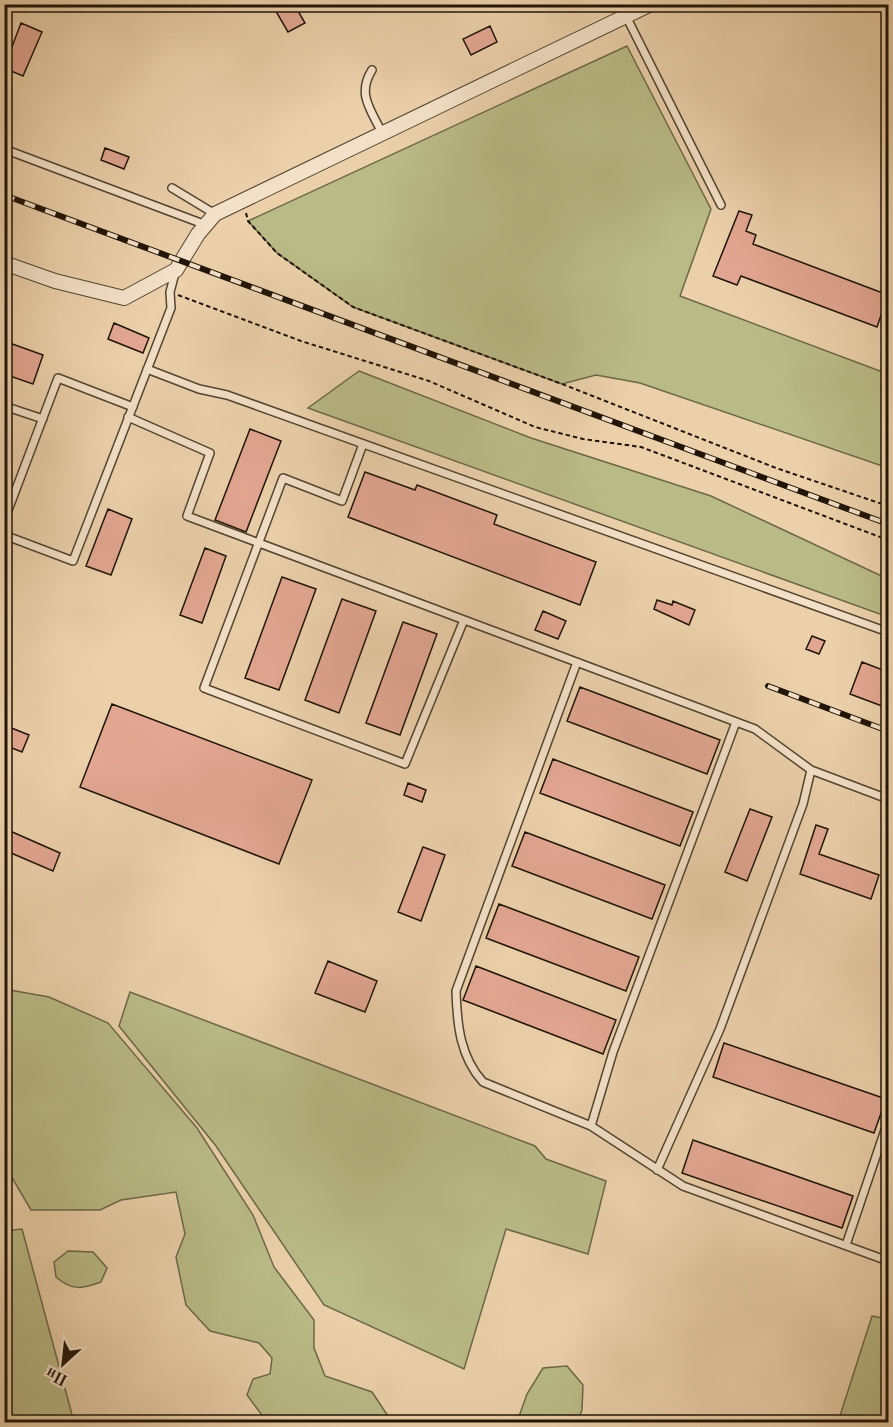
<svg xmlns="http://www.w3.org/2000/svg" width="893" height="1427" font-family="'Old Standard TT',serif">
	<rect width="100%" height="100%" fill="#ebd0aa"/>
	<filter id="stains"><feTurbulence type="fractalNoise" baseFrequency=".00333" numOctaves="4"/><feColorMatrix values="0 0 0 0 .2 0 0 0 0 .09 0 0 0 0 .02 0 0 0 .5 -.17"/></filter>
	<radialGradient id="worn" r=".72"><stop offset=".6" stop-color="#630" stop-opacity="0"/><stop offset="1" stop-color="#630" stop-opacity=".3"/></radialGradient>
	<path fill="#b9bb87" stroke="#6c6847" stroke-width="1.5" d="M 627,46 L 711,209 L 680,296 L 888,374 L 888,468 L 640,383 L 596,375 L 562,384 L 353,307 L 277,253 L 248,221 Z
		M 359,371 L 531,438 L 711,496 L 888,579 L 888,617 L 308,408 Z
		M 4,989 L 49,997 L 108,1023 L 197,1128 L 253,1215 L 274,1267 L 314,1320 L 314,1348 L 325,1376 L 372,1392 L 392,1422 L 267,1422 L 247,1395 L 253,1379 L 270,1374 L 272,1358 L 259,1343 L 210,1331 L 186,1305 L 176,1257 L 185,1234 L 176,1192 L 121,1200 L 100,1210 L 31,1210 L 11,1176 L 5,1152 Z
		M 130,992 L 535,1146 L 546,1159 L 606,1181 L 588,1254 L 506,1229 L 464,1369 L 324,1305 L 216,1146 L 119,1026 Z
		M 22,1229 L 74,1422 L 5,1422 L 5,1231 Z
		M 68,1251 L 93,1252 L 107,1268 L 101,1282 C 82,1289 72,1291 56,1277 L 54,1262 Z
		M 872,1316 L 888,1319 L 888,1422 L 838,1422 Z
		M 567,1366 L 583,1385 L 582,1410 L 577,1422 L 517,1422 L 527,1394 L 543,1368 Z
		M 82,1416 L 112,1421 L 129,1419 L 133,1422 L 83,1422 Z"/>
	<path fill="#e2a692" stroke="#201507" stroke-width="1.5" d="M 280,4 L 294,4 L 305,23 L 288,32 L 274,8 Z
		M 21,23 L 42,32 L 23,76 L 4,68 Z
		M 490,26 L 497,42 L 471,55 L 463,39 Z
		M 105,148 L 129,157 L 124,169 L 101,160 Z
		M 739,211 L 752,215 L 746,231 L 756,235 L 753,244 L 888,295 L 877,327 L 741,276 L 737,285 L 713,276 Z
		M 114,323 L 149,338 L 143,353 L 108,339 Z
		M 4,341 L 43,355 L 33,384 L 4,374 Z
		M 250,429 L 281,441 L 246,532 L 215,520 Z
		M 365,472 L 415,490 L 417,485 L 497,515 L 494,524 L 596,562 L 580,605 L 348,517 Z
		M 108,509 L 132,519 L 111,575 L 86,566 Z
		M 205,548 L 226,556 L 202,623 L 180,615 Z
		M 282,577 L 316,589 L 279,690 L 245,678 Z
		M 342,599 L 376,611 L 339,713 L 305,700 Z
		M 657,600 L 672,605 L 673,601 L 695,610 L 689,625 L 654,609 Z
		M 543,611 L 566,621 L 558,639 L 535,630 Z
		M 403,622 L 437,634 L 400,735 L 366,723 Z
		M 812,636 L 825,641 L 819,654 L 806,649 Z
		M 862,662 L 888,672 L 888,688 L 882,706 L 850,694 Z
		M 580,687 L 720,740 L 707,774 L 567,721 Z
		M 112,704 L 312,780 L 279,864 L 80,787 Z
		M 4,725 L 29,735 L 22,752 L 4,745 Z
		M 553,759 L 693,812 L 680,846 L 540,793 Z
		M 408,783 L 426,790 L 422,802 L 404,795 Z
		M 750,809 L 772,817 L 747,881 L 725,872 Z
		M 816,825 L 828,829 L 819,854 L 879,875 L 871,899 L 800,874 Z
		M 10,831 L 60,853 L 53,871 L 4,850 Z
		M 525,832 L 665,885 L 652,919 L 512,866 Z
		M 423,847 L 445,855 L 421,921 L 398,912 Z
		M 499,904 L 639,957 L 626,991 L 486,938 Z
		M 328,961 L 377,981 L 365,1012 L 315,993 Z
		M 476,966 L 616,1020 L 603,1054 L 463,1000 Z
		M 724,1043 L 886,1099 L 874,1133 L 713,1077 Z
		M 693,1140 L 853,1196 L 842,1228 L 682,1173 Z"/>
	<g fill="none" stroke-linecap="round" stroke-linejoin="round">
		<defs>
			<path id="service" d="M 626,16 L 721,205
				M 372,70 C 356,95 372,111 383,135
				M 4,149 L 206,225
				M 172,188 L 215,214
				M 147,369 L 199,389 L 227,395 L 888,632
				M 4,406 L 43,419
				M 128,417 L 210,453 L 187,516 L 755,729 L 811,770 L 888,799
				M 363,444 L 342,501 L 283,478 L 204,688 L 405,764 L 464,620
				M 4,521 L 58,378 L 133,407
				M 4,535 L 73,561 L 171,308 L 170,292 L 175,273
				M 577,662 L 456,991 C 457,1024 460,1057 483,1082 L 591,1126 L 683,1186 L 888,1261
				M 884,797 L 888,788
				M 591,1126 L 613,1052 L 736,722
				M 657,1170 L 720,1029 L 803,804 L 811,770
				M 846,1245 L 888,1121"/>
			<path id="minor" d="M 4,263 L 55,281 L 124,298 L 176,270 L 198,234 L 215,214 L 651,4"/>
		</defs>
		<use href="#service" stroke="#534430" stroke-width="10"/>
		<use href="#minor" stroke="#534430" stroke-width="16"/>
		<path stroke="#201507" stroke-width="2" stroke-dasharray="4.5 3" stroke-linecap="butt" d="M 246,213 L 248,221 L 277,253 L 353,307 L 562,384 L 776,468 L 888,506
			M 178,295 L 301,341 L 429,381 L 535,427 L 583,439 L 641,447 L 888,540"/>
		<use href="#service" stroke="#f2e0c8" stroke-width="7"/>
		<use href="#minor" stroke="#f2e0c8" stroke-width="14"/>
		<defs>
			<path id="rail" d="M 4,195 L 888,524
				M 768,686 L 888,731"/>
		</defs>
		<use href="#rail" stroke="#201507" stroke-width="6"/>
		<use href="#rail" stroke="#f2e0c8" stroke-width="4" stroke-dasharray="11" stroke-linecap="butt"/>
	</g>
	<rect width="893" height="1427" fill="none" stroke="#ebd0aa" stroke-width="24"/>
	<rect x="6" y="6" width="881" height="1415" fill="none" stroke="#201507" stroke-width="3"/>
	<rect x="12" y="12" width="869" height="1403" fill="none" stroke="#201507" stroke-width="1.5"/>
	<g transform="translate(63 1364) rotate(207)" stroke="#f2e0c8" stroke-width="4.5" paint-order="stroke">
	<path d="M0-4.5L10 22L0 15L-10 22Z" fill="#201507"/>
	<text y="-9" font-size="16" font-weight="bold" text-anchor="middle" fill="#201507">Пн</text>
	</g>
	<rect width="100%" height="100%" filter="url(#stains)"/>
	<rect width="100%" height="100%" fill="url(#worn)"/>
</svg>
